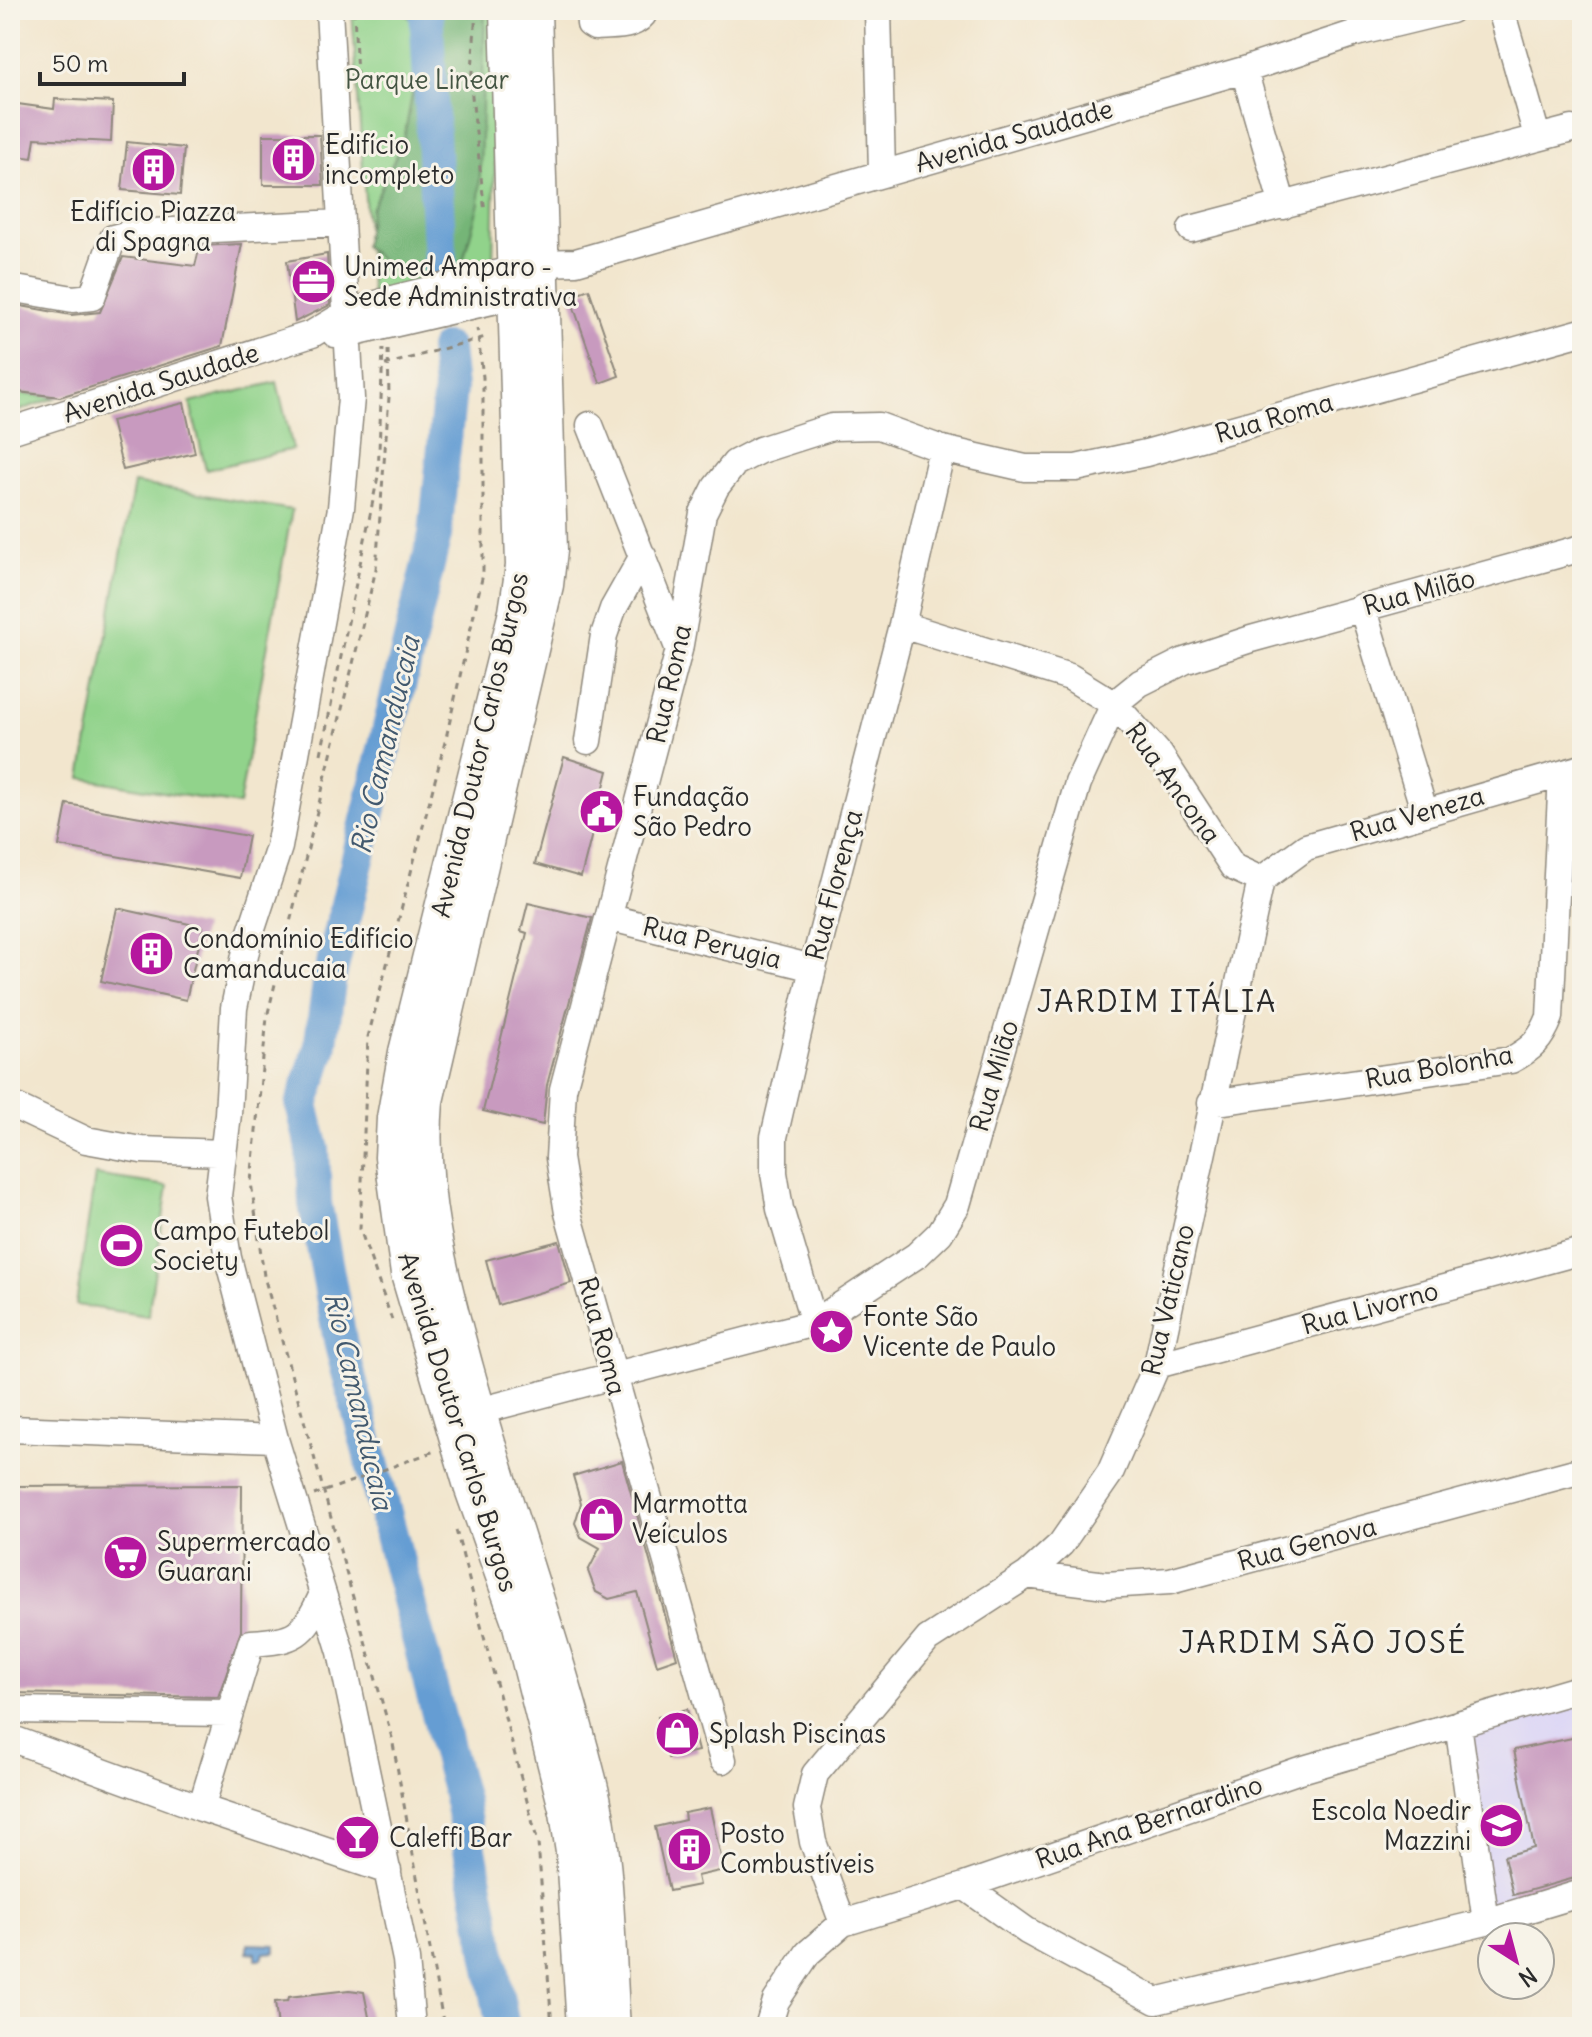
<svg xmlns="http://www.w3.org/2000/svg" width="1592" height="2037" font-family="Delius,sans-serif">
	<rect width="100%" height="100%" fill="#f7f3e8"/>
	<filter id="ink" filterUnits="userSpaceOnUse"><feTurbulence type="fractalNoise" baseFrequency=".0125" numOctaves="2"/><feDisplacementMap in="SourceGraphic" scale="16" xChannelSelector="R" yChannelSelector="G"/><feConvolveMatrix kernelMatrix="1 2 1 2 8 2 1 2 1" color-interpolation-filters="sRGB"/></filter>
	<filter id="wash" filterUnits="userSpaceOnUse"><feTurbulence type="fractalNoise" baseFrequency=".006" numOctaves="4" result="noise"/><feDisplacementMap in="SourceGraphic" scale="32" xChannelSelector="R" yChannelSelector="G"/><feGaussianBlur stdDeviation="1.8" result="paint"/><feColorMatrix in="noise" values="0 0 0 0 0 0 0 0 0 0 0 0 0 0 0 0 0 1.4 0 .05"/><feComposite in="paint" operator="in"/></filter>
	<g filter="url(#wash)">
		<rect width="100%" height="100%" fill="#f2e6ce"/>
		<path fill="#dcd6f6" d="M 1582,1694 L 1582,1893 L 1486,1922 L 1458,1724 Z"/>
		<path fill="#91d38b" stroke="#5e7f5b" stroke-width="2" d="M 352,10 L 498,10 L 493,265 L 372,301 Z
			M 277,382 L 293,449 L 206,470 L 190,403 Z
			M 10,393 L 57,397 L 10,414 Z
			M 134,483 L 292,510 L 239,805 L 81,778 Z
			M 95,1175 L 168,1186 L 148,1316 L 76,1305 Z"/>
		<path fill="#74b577" stroke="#507051" stroke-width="2" d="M 401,10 L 485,10 L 479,203 L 459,276 L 397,273 L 364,246 L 371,209 L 404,139 L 421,46 L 412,20 Z"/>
		<path fill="#659dd3" stroke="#48647f" stroke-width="2" d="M 248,1944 L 276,1945 L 276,1952 L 264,1953 L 262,1959 L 256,1959 L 256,1953 L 248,1952 Z"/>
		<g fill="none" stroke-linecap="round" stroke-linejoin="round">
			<path stroke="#659dd3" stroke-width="34" d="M 426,10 L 441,277
				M 446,349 L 450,389 L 435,535 L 330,976 L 320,1049 L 302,1105 L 313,1150 L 315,1203 L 341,1345 L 461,1801 L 503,2027"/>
		</g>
		<g id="blocks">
			<path fill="#c89abf" d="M 55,99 L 113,102 L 111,142 L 35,138 L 32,158 L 10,155 L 10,103 L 54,109 Z
				M 263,135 L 320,135 L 323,185 L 263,185 Z
				M 127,142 L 184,148 L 180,195 L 122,190 Z
				M 242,244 L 222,346 L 60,397 L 10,391 L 10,304 L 71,315 L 100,312 L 123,257 L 195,266 L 200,246 Z
				M 327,254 L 330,305 L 295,322 L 287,261 Z
				M 589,289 L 619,376 L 600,383 L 570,296 Z
				M 184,403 L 195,453 L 123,470 L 111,421 Z
				M 564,757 L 608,771 L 581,877 L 535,864 Z
				M 67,804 L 248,836 L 240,878 L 59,846 Z
				M 528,903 L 592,918 L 547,1085 L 543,1125 L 483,1111 L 527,933 L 521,931 Z
				M 117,908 L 203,927 L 186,1000 L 101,981 Z
				M 559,1241 L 571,1283 L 498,1305 L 486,1260 Z
				M 622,1461 L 677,1658 L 657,1665 L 637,1592 L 609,1599 L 596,1592 L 588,1571 L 600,1548 L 581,1537 L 575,1523 L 581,1503 L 573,1476 Z
				M 242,1485 L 241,1631 L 218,1697 L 10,1693 L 10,1486 Z
				M 687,1709 L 698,1751 L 668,1758 L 658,1717 Z
				M 1582,1736 L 1582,1876 L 1513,1895 L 1504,1856 L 1534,1848 L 1514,1750 Z
				M 710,1808 L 724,1870 L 697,1876 L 699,1885 L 669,1891 L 655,1827 L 685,1820 L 684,1813 Z
				M 349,1990 L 364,1992 L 371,2027 L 278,2027 L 275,2002 L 288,2001 L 289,1997 Z"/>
		</g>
	</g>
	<g filter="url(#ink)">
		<use href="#blocks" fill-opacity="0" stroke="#8e887c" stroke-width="2"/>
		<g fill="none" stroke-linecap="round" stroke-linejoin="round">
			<defs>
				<path id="minor" d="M 329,10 L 351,398 L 341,508 L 279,847 L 248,941 L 234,1008 L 228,1114 L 218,1196 L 228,1258 L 275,1439 L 341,1652 L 406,1960 L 412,2027
					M 589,10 L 590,24 L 595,27 C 615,25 636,29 646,10
					M 878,10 L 882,173
					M 1501,10 L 1537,136
					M 1244,70 L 1283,206
					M 1191,229 L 1572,129
					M 10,288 L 73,299 L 92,297 L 113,238 L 132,233 L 340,223
					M 335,334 L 349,334 L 531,292
					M 590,425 L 679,650
					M 10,431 L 312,334 L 347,313 L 396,298 L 541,263 L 576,262 L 1244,70 L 1356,33 L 1451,10
					M 1362,607 L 1424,810
					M 902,625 L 1070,677 L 1114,704 L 1160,755 L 1233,867 L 1261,880
					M 588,741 L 604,635 L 613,609 L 643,556
					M 1261,880 L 1306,847 L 1582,768
					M 611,918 L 813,968
					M 1211,1103 L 1511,1060 C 1532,1049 1541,1040 1550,1017 L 1562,774
					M 10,1104 L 86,1140 L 141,1150 L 223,1153
					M 814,1323 L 780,1209 L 774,1173 L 774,1137 L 813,968 L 902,625 L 942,449
					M 1157,1365 L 1582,1251
					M 460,1416 L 814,1323 L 917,1255 L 940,1233 L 957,1205 L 1078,783 L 1114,704 L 1140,683 L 1184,661 L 1251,639 L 1582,548
					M 10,1429 L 275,1439
					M 1027,1575 L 1106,1585 L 1170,1581 L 1582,1470
					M 10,1710 L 228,1713
					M 1458,1724 L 1486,1922
					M 10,1738 L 201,1808 L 388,1871
					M 723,1760 L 568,1213 L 559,1158 L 563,1089 L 679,650 L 703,513 L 716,487 L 735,463 L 760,450 L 832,427 L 879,426 L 942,449 L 1025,468 L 1076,468 L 1146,453 L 1582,332
					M 201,1808 L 251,1643 C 296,1640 303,1636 322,1596
					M 964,1886 L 1027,1931 L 1156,2001 L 1486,1922 L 1582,1893
					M 843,1923 L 813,1842 L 807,1808 L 815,1774 L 928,1639 L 1027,1575 L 1061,1544 L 1110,1473 L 1157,1365 L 1261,880
					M 768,2027 L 776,2001 L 808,1953 L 843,1923 L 964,1886 L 1297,1771 L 1582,1688"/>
				<path id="major" d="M 507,10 L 523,566 L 516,612 L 406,1052 L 394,1118 L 392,1157 L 408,1274 L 471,1486 L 519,1621 L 567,1812 L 573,1852 L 584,2027
					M 534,10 L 550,550 L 546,585 L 426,1101 C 418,1194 442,1279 466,1368 C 504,1506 554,1641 589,1780 C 609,1859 607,1946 613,2027"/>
			</defs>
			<use href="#minor" stroke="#8e887c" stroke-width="29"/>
			<use href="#major" stroke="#8e887c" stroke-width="37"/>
			<path stroke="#8e887c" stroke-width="3" stroke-dasharray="6 6" stroke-linecap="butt" d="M 354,10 L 357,78
				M 476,10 L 471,87 L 485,213
				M 388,349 L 389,397 L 376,569 L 267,1017 L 251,1182 L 264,1276 L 392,1738 L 444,2027
				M 385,365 L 489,336
				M 321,754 L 378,476 L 383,348
				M 392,1320 L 360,1229 L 368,1037 L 446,738 L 483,574 L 483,377 L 477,328
				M 314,1495 L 435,1451
				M 456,1530 L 538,1843 L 552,2027"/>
			<use href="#minor" stroke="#fff" stroke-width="26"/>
			<use href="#major" stroke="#fff" stroke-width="34"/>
		</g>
	</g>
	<defs>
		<symbol id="building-disc" viewBox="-11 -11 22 22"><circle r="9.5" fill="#b5179e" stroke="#f7f3e8"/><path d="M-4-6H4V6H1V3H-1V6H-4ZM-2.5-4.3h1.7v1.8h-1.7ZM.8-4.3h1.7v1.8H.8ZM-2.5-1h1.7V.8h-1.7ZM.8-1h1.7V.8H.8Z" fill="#fff"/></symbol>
		<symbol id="office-disc" viewBox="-11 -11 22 22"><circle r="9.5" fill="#b5179e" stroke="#f7f3e8"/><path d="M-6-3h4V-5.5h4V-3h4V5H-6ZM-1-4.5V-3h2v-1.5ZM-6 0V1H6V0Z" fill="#fff"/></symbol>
		<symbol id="civic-disc" viewBox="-11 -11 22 22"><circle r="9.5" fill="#b5179e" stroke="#f7f3e8"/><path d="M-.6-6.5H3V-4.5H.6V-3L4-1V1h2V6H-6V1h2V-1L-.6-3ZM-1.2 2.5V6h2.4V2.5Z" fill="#fff"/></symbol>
		<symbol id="stadium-disc" viewBox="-11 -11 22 22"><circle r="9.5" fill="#b5179e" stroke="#f7f3e8"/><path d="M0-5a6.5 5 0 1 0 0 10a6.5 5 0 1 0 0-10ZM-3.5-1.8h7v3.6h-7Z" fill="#fff"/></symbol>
		<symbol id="sight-disc" viewBox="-11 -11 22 22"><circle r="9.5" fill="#b5179e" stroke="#f7f3e8"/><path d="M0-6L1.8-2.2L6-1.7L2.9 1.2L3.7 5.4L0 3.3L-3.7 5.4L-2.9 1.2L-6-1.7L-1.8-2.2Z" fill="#fff"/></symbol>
		<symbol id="shop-disc" viewBox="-11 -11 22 22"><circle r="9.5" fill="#b5179e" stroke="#f7f3e8"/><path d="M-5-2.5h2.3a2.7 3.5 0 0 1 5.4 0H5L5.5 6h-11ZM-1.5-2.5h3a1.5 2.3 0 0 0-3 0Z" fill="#fff"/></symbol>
		<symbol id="supermarket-disc" viewBox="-11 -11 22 22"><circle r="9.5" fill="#b5179e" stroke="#f7f3e8"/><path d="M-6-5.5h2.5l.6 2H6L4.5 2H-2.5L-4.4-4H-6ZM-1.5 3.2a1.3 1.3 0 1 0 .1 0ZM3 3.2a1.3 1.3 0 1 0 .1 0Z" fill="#fff"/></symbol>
		<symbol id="school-disc" viewBox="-11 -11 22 22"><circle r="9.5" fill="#b5179e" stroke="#f7f3e8"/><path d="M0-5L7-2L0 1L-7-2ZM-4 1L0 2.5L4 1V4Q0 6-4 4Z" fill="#fff"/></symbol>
		<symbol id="bar-disc" viewBox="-11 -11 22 22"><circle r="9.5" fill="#b5179e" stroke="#f7f3e8"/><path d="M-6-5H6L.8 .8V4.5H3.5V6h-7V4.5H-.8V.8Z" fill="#fff"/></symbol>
	</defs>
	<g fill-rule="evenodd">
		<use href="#building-disc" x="268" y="134" width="51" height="51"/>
		<use href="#building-disc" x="128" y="144" width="51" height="51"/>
		<use href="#office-disc" x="288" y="256" width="51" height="51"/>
		<use href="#civic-disc" x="576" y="786" width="51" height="51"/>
		<use href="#building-disc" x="126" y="928" width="51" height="51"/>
		<use href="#stadium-disc" x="96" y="1220" width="51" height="51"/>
		<use href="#sight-disc" x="806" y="1306" width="51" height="51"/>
		<use href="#shop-disc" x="576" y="1494" width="51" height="51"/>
		<use href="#supermarket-disc" x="100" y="1532" width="51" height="51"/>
		<use href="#shop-disc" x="652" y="1708" width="51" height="51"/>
		<use href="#school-disc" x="1476" y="1800" width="51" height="51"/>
		<use href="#bar-disc" x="332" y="1812" width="51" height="51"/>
		<use href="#building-disc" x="664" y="1824" width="51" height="51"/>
	</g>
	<g text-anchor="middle" stroke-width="6" stroke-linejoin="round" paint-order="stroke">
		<g font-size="26" fill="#445543" stroke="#f7f3e8">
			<text x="427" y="89">Parque Linear</text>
		</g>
		<g font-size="26" fill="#2b2b2b" stroke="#f7f3e8">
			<text transform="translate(1014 136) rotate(-16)" y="9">Avenida Saudade</text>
			<text transform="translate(161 383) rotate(-18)" y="9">Avenida Saudade</text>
			<text transform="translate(1274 418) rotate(-16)" y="9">Rua Roma</text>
			<text transform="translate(1419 592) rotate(-15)" y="9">Rua Milão</text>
			<text transform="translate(669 684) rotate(-77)" y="9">Rua Roma</text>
			<text transform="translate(480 745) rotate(-77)" y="9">Avenida Doutor Carlos Burgos</text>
			<text transform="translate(1173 783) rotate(54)" y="9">Rua Ancona</text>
			<text transform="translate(1417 814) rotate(-16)" y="9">Rua Veneza</text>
			<text transform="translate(834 885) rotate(-75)" y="9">Rua Florença</text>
			<text transform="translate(712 943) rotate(14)" y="9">Rua Perugia</text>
			<text transform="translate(1439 1067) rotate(-10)" y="9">Rua Bolonha</text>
			<text transform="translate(994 1076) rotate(-74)" y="9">Rua Milão</text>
			<text transform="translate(1168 1300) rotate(-77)" y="9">Rua Vaticano</text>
			<text transform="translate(1370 1308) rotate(-15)" y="9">Rua Livorno</text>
			<text transform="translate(602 1336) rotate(75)" y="9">Rua Roma</text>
			<text transform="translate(458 1422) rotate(73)" y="9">Avenida Doutor Carlos Burgos</text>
			<text transform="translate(1307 1544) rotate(-15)" y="9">Rua Genova</text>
			<text transform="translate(1149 1822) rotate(-19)" y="9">Rua Ana Bernardino</text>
		</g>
		<g font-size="26" fill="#2b2b2b" stroke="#f7f3e8" text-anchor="start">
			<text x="325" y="154">Edifício<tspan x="325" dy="30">incompleto</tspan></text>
			<text x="153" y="221" text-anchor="middle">Edifício Piazza<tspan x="153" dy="30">di Spagna</tspan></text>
			<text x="344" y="276">Unimed Amparo -<tspan x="344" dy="30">Sede Administrativa</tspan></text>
			<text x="633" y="806">Fundação<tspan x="633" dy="30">São Pedro</tspan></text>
			<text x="183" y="948">Condomínio Edifício<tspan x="183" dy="30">Camanducaia</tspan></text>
			<text x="153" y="1240">Campo Futebol<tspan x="153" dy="30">Society</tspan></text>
			<text x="863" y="1326">Fonte São<tspan x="863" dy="30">Vicente de Paulo</tspan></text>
			<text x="632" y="1513">Marmotta<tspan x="632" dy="30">Veículos</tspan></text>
			<text x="157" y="1551">Supermercado<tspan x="157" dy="30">Guarani</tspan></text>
			<text x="709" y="1743">Splash Piscinas</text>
			<text x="1471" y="1820" text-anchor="end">Escola Noedir<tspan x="1471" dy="30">Mazzini</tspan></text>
			<text x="720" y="1843">Posto<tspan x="720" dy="30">Combustíveis</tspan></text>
			<text x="389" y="1847">Caleffi Bar</text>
		</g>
		<g font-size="28" font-style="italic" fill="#42596e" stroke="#f7f3e8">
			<text transform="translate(385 745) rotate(-77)" y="10">Rio Camanducaia</text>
			<text transform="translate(359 1401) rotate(77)" y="10">Rio Camanducaia</text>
		</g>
		<g font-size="30" letter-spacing="2" fill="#2b2b2b" stroke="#f7f3e8">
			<text x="1157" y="1012">JARDIM ITÁLIA</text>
			<text x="1323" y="1653">JARDIM SÃO JOSÉ</text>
		</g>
	</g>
	<rect width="1592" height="2037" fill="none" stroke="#f7f3e8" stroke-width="40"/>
	<g transform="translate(1516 1961) rotate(144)"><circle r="38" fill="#f7f3e8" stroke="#a5a39c" stroke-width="2"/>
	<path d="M0-6L14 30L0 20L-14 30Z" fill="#b5179e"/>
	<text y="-12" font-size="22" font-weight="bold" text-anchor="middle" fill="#2b2b2b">N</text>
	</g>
	<path d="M40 72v12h144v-12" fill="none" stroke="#2b2b2b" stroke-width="4"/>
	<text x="52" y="72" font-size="24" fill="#2b2b2b" stroke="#f7f3e8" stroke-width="6" paint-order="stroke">50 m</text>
</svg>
